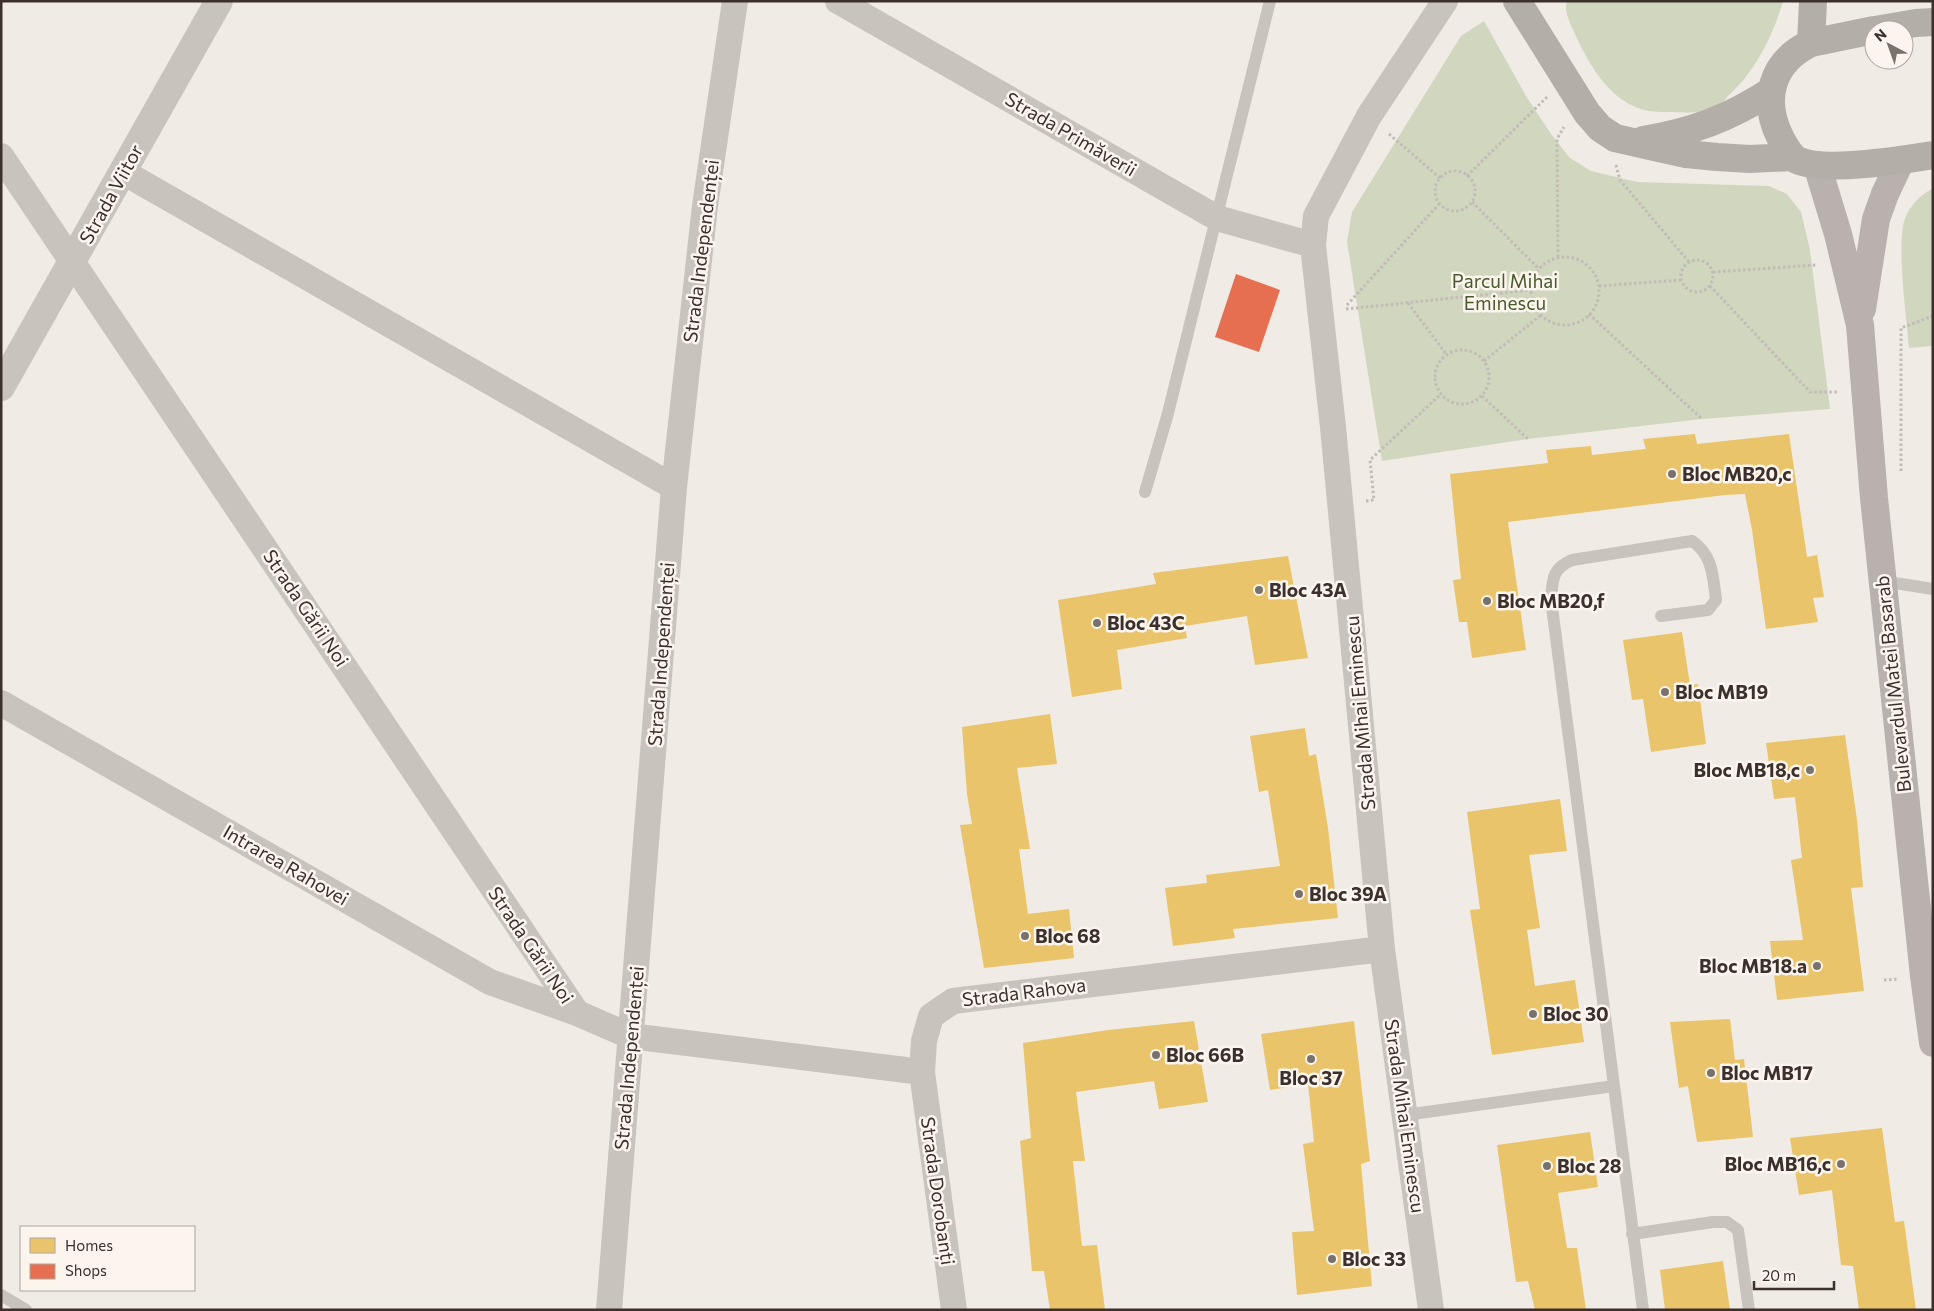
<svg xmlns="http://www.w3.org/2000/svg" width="1934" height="1311" font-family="Commissioner,sans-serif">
	<rect width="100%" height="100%" fill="#f0ebe5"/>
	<path fill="#d1d6bf" d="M 1567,1 L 1783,1 C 1773,36 1755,72 1728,96 C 1725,100 1721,105 1717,107 C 1704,113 1686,113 1672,112 C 1664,112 1656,112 1649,111 C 1612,105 1589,65 1575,34 C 1571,25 1563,11 1567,1 Z
		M 1484,21 L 1526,96 L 1551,134 L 1570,158 L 1591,171 L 1637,182 L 1769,186 L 1787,194 L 1801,212 L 1810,250 L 1830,409 L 1702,419 L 1528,439 L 1382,461 L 1347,242 L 1352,212 L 1461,36 Z
		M 1933,188 L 1933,346 L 1909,348 C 1907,320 1895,238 1906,216 C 1912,203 1921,195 1933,188 Z"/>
	<path fill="#e9c46a" d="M 1695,434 L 1697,444 L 1789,434 L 1807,557 L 1817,555 L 1824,597 L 1813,598 L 1818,622 L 1766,629 L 1752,530 L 1745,494 L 1725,495 L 1508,522 L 1526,650 L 1472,658 L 1467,622 L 1459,622 L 1453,580 L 1461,579 L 1450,474 L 1548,463 L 1546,450 L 1591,446 L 1592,455 L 1646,449 L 1643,439 Z
		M 1288,556 L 1308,658 L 1255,665 L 1247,616 L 1185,626 L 1187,638 L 1117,650 L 1122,689 L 1072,697 L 1058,600 L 1156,584 L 1153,573 Z
		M 1682,632 L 1690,685 L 1698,684 L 1706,744 L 1651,752 L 1643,699 L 1632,700 L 1623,640 Z
		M 1050,714 L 1057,764 L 1017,768 L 1030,849 L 1019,849 L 1028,914 L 1069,909 L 1074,958 L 984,968 L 960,825 L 972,824 L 967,794 L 962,727 Z
		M 1305,728 L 1309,756 L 1316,754 L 1328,828 L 1338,918 L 1233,929 L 1235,938 L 1173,946 L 1165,888 L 1207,883 L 1206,875 L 1280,866 L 1268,790 L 1259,792 L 1250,736 Z
		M 1845,735 L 1857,820 L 1863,887 L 1851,888 L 1864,991 L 1777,1000 L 1770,941 L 1803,940 L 1791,860 L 1802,858 L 1795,797 L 1774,799 L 1766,743 Z
		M 1560,799 L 1567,851 L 1529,855 L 1540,928 L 1527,930 L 1535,986 L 1575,980 L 1584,1042 L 1492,1055 L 1470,910 L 1480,909 L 1467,812 Z
		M 1730,1019 L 1735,1060 L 1744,1059 L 1753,1137 L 1697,1142 L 1688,1086 L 1679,1088 L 1670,1022 Z
		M 1194,1021 L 1208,1102 L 1159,1109 L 1154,1081 L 1076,1092 L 1085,1161 L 1073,1161 L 1082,1246 L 1097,1245 L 1105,1310 L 1050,1310 L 1044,1271 L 1032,1271 L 1020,1141 L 1031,1138 L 1023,1043 L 1108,1030 Z
		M 1354,1021 L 1370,1161 L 1361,1164 L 1372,1286 L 1297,1295 L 1292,1232 L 1314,1231 L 1303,1144 L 1314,1142 L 1308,1084 L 1270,1090 L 1261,1034 Z
		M 1882,1128 L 1895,1222 L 1904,1221 L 1916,1310 L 1859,1310 L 1853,1266 L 1841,1265 L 1832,1190 L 1799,1195 L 1790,1138 Z
		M 1590,1132 L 1598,1187 L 1558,1193 L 1567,1248 L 1577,1248 L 1586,1310 L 1535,1310 L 1528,1281 L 1516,1282 L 1497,1145 Z
		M 1723,1261 L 1730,1310 L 1665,1310 L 1660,1270 Z"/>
	<path fill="#e76f51" d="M 1236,274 L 1280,290 L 1259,352 L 1215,337 Z"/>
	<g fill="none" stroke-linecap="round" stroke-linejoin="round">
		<path stroke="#c2bbb6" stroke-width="3" stroke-dasharray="2.5 2.5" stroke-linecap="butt" d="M 1389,134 L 1440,178
			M 1616,165 L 1620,180 L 1689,262
			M1435 191a20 20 0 1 1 40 0a20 20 0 1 1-40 0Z
			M 1467,176 L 1547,97
			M 1472,202 L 1539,269
			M 1558,257 L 1557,139 L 1564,127
			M1531 291a34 34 0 1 1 68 0a34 34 0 1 1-68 0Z
			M1681 276a16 16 0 1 1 32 0a16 16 0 1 1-32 0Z
			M 1713,272 L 1817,265
			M 1599,286 L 1681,280
			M 1710,286 L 1810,392 L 1839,392
			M 1408,303 L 1447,355
			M 1347,305 L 1439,204
			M 1346,309 L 1531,290
			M 1589,314 L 1702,419
			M1435 377a27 27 0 1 1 54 0a27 27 0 1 1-54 0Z
			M 1484,361 L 1541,315
			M 1482,396 L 1528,439
			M 1901,471 L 1901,328 L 1933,316
			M 1366,501 L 1374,500 L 1370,460 L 1441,394
			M 1884,980 L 1899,979"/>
		<path stroke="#c9c3be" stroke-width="12" d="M 1145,492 L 1167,417 L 1270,1
			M 1882,581 L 1933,589
			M 1405,1115 L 1614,1086
			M 1632,1234 L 1713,1222 L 1727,1222 L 1738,1230 L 1749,1310
			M 1,1295 L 26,1310
			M 1643,1310 L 1551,599 C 1553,578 1552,569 1572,560 L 1692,541 C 1713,555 1713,577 1716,600 L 1708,610 L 1661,616"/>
		<path stroke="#c9c3be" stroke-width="26" d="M 838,1 L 1217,218 L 1313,245
			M 1,156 L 577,1013 L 630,1036 L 922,1072 L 924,1041 L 931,1016 L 953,1001 L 1382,949
			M 123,172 L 674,487
			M 1,703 L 490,982 L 577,1013
			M 922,1072 L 954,1310
			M 609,1310 L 674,487 L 705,206 L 735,1
			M 1431,1310 L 1382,949 L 1333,427 L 1313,245 L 1316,216 L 1369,116 L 1445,1"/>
		<path stroke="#c9c3be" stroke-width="28" d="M 1,387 L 219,1"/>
		<path stroke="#b8b1ad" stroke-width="28" d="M 1817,165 L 1838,234 L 1860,325 L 1874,498 L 1924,976 L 1933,1043
			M 1862,309 L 1876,219 L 1885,194 L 1901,160"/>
		<path stroke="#b4aea8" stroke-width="28" d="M 1517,1 L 1587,113 L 1600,128 L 1615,138 L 1659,148 L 1686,154 L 1717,157 L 1750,159 L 1793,157
			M 1874,30 L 1811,43 C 1771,62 1761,100 1781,139 C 1785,146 1790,156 1797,160 C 1824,173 1902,160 1933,155
			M 1875,30 L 1916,23 L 1933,22
			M 1811,43 L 1813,1
			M 1643,140 C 1692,132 1730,118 1771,91"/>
	</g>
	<g fill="#7a716c" stroke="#fbf5ee" stroke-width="2">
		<circle cx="1672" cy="474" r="5"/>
		<circle cx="1259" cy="590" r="5"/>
		<circle cx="1487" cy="601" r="5"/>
		<circle cx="1097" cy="623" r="5"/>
		<circle cx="1665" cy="692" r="5"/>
		<circle cx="1810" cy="770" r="5"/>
		<circle cx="1299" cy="894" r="5"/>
		<circle cx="1025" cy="936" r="5"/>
		<circle cx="1817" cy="966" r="5"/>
		<circle cx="1533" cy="1014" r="5"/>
		<circle cx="1156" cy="1055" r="5"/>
		<circle cx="1311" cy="1059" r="5"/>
		<circle cx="1711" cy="1073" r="5"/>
		<circle cx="1841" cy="1164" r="5"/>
		<circle cx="1547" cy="1166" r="5"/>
		<circle cx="1332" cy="1259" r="5"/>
	</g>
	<g text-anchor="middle" stroke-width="5" stroke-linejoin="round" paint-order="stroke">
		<g font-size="19" fill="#3b302b" stroke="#fbf5ee">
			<text transform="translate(1071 134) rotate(30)" y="7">Strada Primăverii</text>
			<text transform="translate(111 194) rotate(-61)" y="7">Strada Viitor</text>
			<text transform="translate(701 251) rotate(-83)" y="7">Strada Independenței</text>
			<text transform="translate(306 608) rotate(56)" y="7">Strada Gării Noi</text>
			<text transform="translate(661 654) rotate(-86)" y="7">Strada Independenței</text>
			<text transform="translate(1893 684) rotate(-96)" y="7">Bulevardul Matei Basarab</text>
			<text transform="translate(1360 713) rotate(-95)" y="7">Strada Mihai Eminescu</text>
			<text transform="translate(286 865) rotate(30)" y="7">Intrarea Rahovei</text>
			<text transform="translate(531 945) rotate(56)" y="7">Strada Gării Noi</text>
			<text transform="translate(1024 992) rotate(-7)" y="7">Strada Rahova</text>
			<text transform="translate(629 1058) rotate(-85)" y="7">Strada Independenței</text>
			<text transform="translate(1405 1116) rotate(82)" y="7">Strada Mihai Eminescu</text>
			<text transform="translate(938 1191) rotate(82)" y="7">Strada Dorobanți</text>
		</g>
		<g font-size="19" fill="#4a5a2e" stroke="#fbf5ee">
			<text x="1505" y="288">Parcul Mihai<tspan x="1505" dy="22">Eminescu</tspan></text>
		</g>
		<g font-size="19" font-weight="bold" fill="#3b302b" stroke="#fbf5ee" text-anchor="start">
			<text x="1682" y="481">Bloc MB20,c</text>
			<text x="1269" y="597">Bloc 43A</text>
			<text x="1497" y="608">Bloc MB20,f</text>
			<text x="1107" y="630">Bloc 43C</text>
			<text x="1675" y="699">Bloc MB19</text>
			<text x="1800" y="777" text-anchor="end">Bloc MB18,c</text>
			<text x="1309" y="901">Bloc 39A</text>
			<text x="1035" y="943">Bloc 68</text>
			<text x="1807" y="973" text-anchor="end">Bloc MB18.a</text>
			<text x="1543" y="1021">Bloc 30</text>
			<text x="1166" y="1062">Bloc 66B</text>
			<text x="1721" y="1080">Bloc MB17</text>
			<text x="1311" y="1085" text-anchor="middle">Bloc 37</text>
			<text x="1831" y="1171" text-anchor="end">Bloc MB16,c</text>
			<text x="1557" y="1173">Bloc 28</text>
			<text x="1342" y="1266">Bloc 33</text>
		</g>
	</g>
	<rect width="1934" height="1311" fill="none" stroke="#3b302b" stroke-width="5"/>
	<rect x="20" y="1226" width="175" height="65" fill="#fbf5ee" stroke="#aea6a0"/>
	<rect x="30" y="1238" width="25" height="15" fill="#e9c46a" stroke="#aea6a0"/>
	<text x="65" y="1251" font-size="15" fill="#3b302b">Homes</text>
	<rect x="30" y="1264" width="25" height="15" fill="#e76f51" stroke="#aea6a0"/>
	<text x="65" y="1276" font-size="15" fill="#3b302b">Shops</text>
	<g transform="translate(1889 45) rotate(319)"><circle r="24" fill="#fbf5ee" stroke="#aea6a0"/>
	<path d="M0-4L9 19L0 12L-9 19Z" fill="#7a716c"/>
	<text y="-8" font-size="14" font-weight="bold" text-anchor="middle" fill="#3b302b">N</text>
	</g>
	<path d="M1754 1281v8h80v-8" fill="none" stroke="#3b302b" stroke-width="2.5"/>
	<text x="1762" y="1281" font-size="15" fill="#3b302b" stroke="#fbf5ee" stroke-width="4" paint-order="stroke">20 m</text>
</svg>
